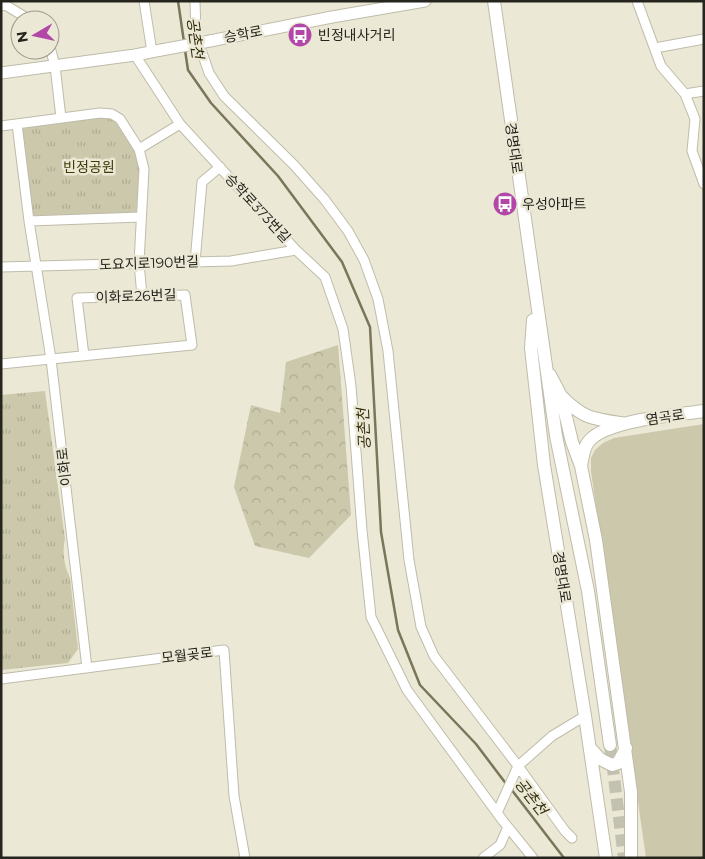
<svg xmlns="http://www.w3.org/2000/svg" width="705" height="859" font-family="Montserrat,'Noto Sans KR',sans-serif">
	<defs>
		<pattern id="grass-tufts" width="24" height="20" patternUnits="userSpaceOnUse" patternTransform="scale(1.25)"><rect width="24" height="20" fill="#ccc8ac"/><path d="M3 7l-1-3M5 7V3M7 7l1-3M15 17l-1-3M17 17v-4M19 17l1-3" fill="none" stroke="#afac94"/></pattern>
		<pattern id="forest-crowns" width="20" height="18" patternUnits="userSpaceOnUse" patternTransform="scale(1.25)"><rect width="20" height="18" fill="#ccc8ac"/><path d="M2 6a3 3 0 1 1 6 0M12 15a3 3 0 1 1 6 0" fill="none" stroke="#afac94"/></pattern>
	</defs>
	<rect width="100%" height="100%" fill="#ebe8d5"/>
	<path fill="url(#grass-tufts)" d="M 100,114 L 119,120 L 138,150 L 142,170 L 140,216 L 30,220 L 18,125 Z
		M 45,391 L 65,539 C 62,552 64,566 70,578 L 78,649 L 68,663 L 1,670 L 1,395 Z"/>
	<path fill="url(#forest-crowns)" d="M 338,345 L 351,515 L 309,558 L 255,546 L 234,487 L 251,405 L 280,413 L 286,362 Z"/>
	<path fill="#ccc8ac" d="M 704,424 L 704,858 L 646,858 L 591,471 L 591,458 L 595,450 L 603,443 L 614,438 Z
		M 11,443 L 13,461 L 1,462 L 1,444 Z"/>
	<g fill="none" stroke-linecap="round" stroke-linejoin="round">
		<path stroke="#7a765a" stroke-width="2.5" d="M 178,1 L 184,42
			M 185,50 L 188,70 L 211,103 L 278,176 L 342,262 L 370,327 L 381,532 L 398,630 L 420,685 L 476,744 L 507,785
			M 511,789 L 564,858"/>
		<path stroke="#c3c1b0" stroke-width="12" stroke-dasharray="12 6" stroke-linecap="butt" d="M 610,745 L 624,858"/>
		<defs>
			<path id="minor" d="M 144,1 L 152,52
				M 195,1 L 196,35 L 209,73 L 224,96 L 294,165 L 325,200 L 348,231 L 364,260 L 378,299 L 388,351 L 409,560 L 421,627 L 434,656 L 518,766 L 565,831 L 572,838
				M 637,1 L 661,66 L 685,94 L 695,119 L 692,151 L 704,184
				M 1,5 L 7,6 L 30,20
				M 50,47 L 55,66 L 61,118
				M 655,48 L 704,39
				M 135,55 L 180,124 L 296,250 L 325,277 L 343,329 L 351,386 L 362,530 L 371,617 L 407,690 L 503,821 L 533,858
				M 685,94 L 704,91
				M 17,124 L 29,221 L 51,359 L 87,668
				M 1,126 L 100,113 L 112,114 L 120,119 L 139,149 L 144,169 L 139,263 L 142,296
				M 139,149 L 180,124
				M 29,221 L 141,217
				M 195,262 L 202,182 L 220,167
				M 1,267 L 231,261 L 296,250
				M 1,364 L 192,345 L 185,295 L 77,298 L 84,356
				M 1,679 L 224,650 L 234,796 L 245,858
				M 497,813 L 518,766 L 552,736 L 585,716
				M 483,858 L 500,845 L 508,827"/>
			<path id="tertiary" d="M 210,41 L 332,17 L 425,1
				M 1,73 L 135,55 L 161,50"/>
			<path id="secondary" d="M 494,1 L 556,436 L 588,591 L 610,745
				M 533,320 L 531,348 L 544,465 L 585,716 L 606,858
				M 550,375 L 561,396 L 572,442 L 581,466 L 596,540 L 631,792 L 631,858
				M 562,397 C 583,418 592,419 621,423
				M 581,466 C 583,457 583,448 589,441 C 607,420 677,415 704,411
				M 590,748 L 600,759 L 612,765 L 618,763 L 626,748"/>
		</defs>
		<use href="#minor" stroke="#bfbcaa" stroke-width="11"/>
		<use href="#tertiary" stroke="#bfbcaa" stroke-width="13"/>
		<use href="#secondary" stroke="#bfbcaa" stroke-width="14"/>
		<use href="#minor" stroke="#fff" stroke-width="9"/>
		<use href="#tertiary" stroke="#fff" stroke-width="11"/>
		<use href="#secondary" stroke="#fff" stroke-width="12"/>
		<defs>
			<path id="tertiary-bridge" d="M 161,50 L 210,41"/>
		</defs>
		<use href="#tertiary-bridge" stroke="#bfbcaa" stroke-width="13" stroke-linecap="butt"/>
		<use href="#tertiary-bridge" stroke="#fff" stroke-width="11"/>
	</g>
	<defs>
		<symbol id="bus-disc" viewBox="-11 -11 22 22"><circle r="9.5" fill="#b247a8" stroke="#ebe8d5"/><path d="M-5-6H5V4H4V6H2V4H-2V6H-4V4H-5ZM-3.5-4V0h7V-4ZM-3.5 1.2v1.5H-2V1.2ZM2 1.2v1.5H3.5V1.2Z" fill="#fff"/></symbol>
	</defs>
	<g fill-rule="evenodd">
		<use href="#bus-disc" x="286" y="21" width="28" height="28"/>
		<use href="#bus-disc" x="491" y="190" width="28" height="28"/>
	</g>
	<g text-anchor="middle" stroke-width="5" stroke-linejoin="round" paint-order="stroke">
		<g font-size="14" fill="#25241d" stroke="#ebe8d5">
			<text transform="translate(243 34) rotate(-11)" y="5">승학로</text>
			<text transform="translate(514 148) rotate(82)" y="5">경명대로</text>
			<text transform="translate(258 208) rotate(47)" y="5">승학로373번길</text>
			<text transform="translate(149 263) rotate(-2)" y="5">도요지로190번길</text>
			<text transform="translate(136 296) rotate(-2)" y="5">이화로26번길</text>
			<text transform="translate(665 417) rotate(-9)" y="5">염곡로</text>
			<text transform="translate(64 467) rotate(-97)" y="5">이화로</text>
			<text transform="translate(562 577) rotate(81)" y="5">경명대로</text>
			<text transform="translate(187 655) rotate(-7)" y="5">모월곶로</text>
		</g>
		<g font-size="14" fill="#25241d" stroke="#ebe8d5" text-anchor="start">
			<text x="318" y="40">빈정내사거리</text>
			<text x="522" y="209">우성아파트</text>
		</g>
		<g font-size="14" fill="#3f3807" stroke="#ebe8d5">
			<text x="89" y="172">빈정공원</text>
		</g>
		<g font-size="15" font-style="italic" fill="#322d0d" stroke="#ebe8d5">
			<text transform="translate(195 38) rotate(82)" y="5">공촌천</text>
			<text transform="translate(364 429) rotate(-93)" y="5">공촌천</text>
			<text transform="translate(531 797) rotate(52)" y="5">공촌천</text>
		</g>
	</g>
	<rect width="705" height="859" fill="none" stroke="#25241d" stroke-width="5"/>
	<g transform="translate(35 35) rotate(261)"><circle r="24" fill="#ebe8d5" stroke="#9c9a8b"/>
	<path d="M0-4L9 19L0 12L-9 19Z" fill="#b247a8"/>
	<text y="-8" font-size="14" font-weight="bold" text-anchor="middle" fill="#25241d">N</text>
	</g>
</svg>
